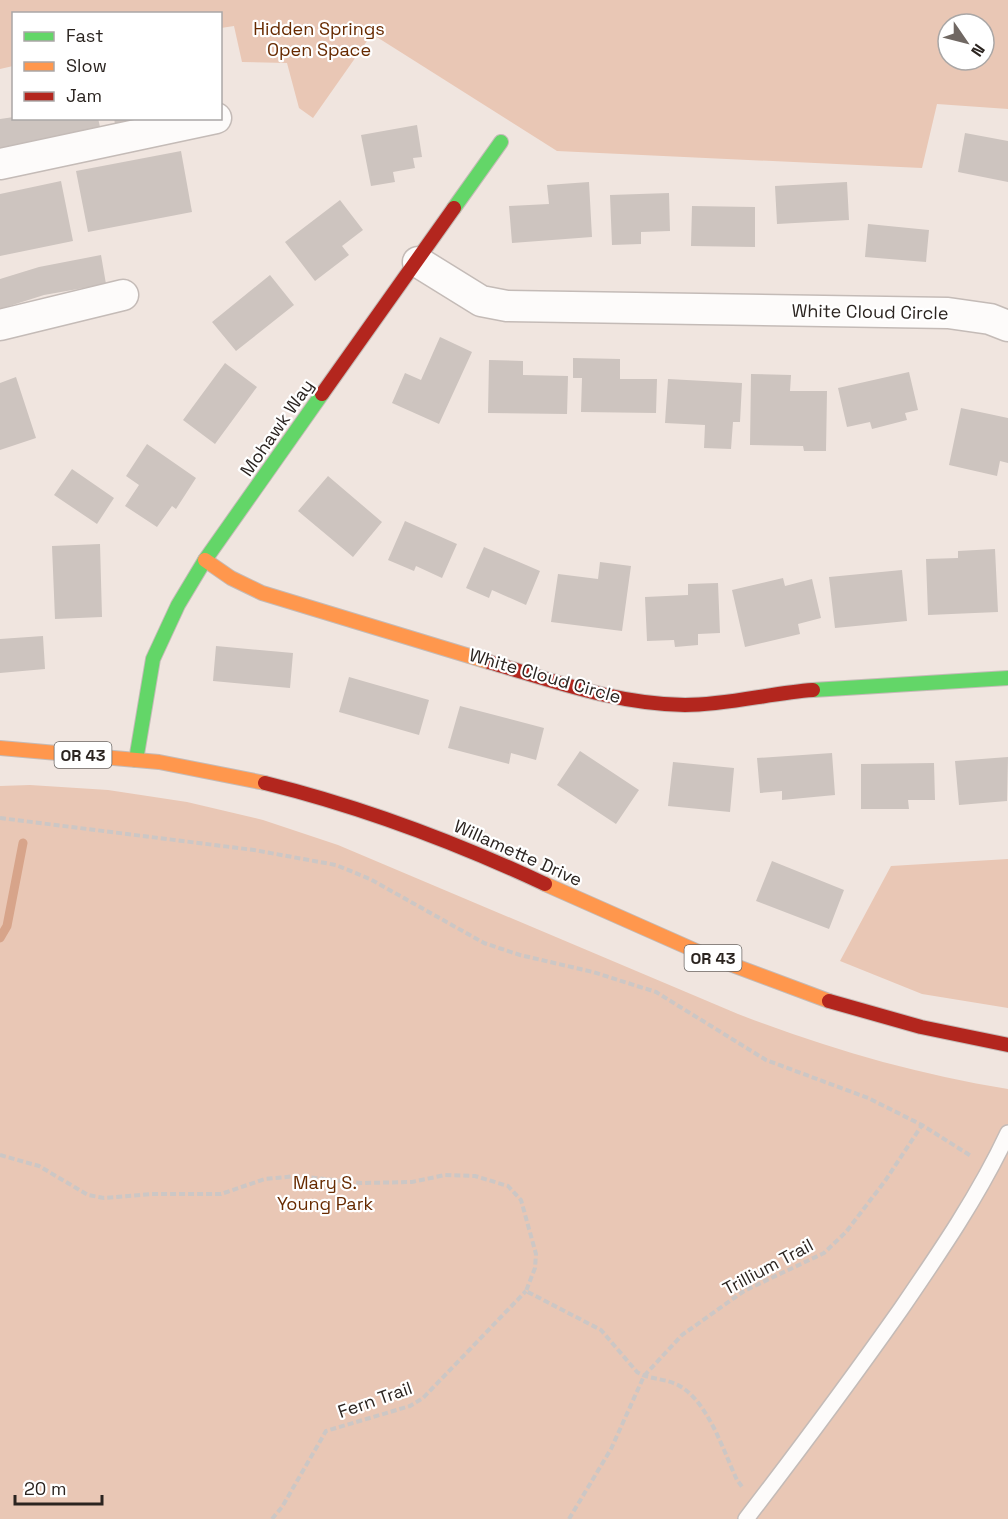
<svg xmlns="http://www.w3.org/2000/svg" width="1008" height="1519" font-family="'Space Grotesk',sans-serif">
	<rect width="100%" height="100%" fill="#f0e5df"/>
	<path fill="#e9c7b5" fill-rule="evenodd" d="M 0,0 L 1008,0 L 1008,109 L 937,104 L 922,168 L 557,151 L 372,34 L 313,118 L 299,108 L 287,63 L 242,62 L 234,26 L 221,28 L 220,14 L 14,14 L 13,66 L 0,69 ZM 948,24 L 984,24 L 984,60 L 948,60 Z
		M 30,785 L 108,790 L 187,802 L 263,820 L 338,845 L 738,1014 C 826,1048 914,1074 1008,1089 L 1008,1519 L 0,1519 L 0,786 Z
		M 1008,859 L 1008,1008 L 922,994 L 840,961 L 891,866 Z"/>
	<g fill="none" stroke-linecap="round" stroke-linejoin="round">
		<path stroke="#d7a48a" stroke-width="9" d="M 0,938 L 7,926 L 23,843"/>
	</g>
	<path fill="#cdc4bf" d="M 14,117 L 14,118 L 98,118 L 100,127 L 0,148 L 0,119 Z
		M 114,118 L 134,118 L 134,119 L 115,124 Z
		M 417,125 L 422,157 L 413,158 L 415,168 L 393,172 L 395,182 L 371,186 L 361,135 Z
		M 965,133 L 1008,141 L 1008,182 L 958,172 Z
		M 181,151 L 192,212 L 88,232 L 76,171 Z
		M 61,181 L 73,241 L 0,256 L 0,194 Z
		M 589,182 L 592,237 L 512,243 L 509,206 L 549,204 L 547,185 Z
		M 847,182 L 849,220 L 777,224 L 775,186 Z
		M 669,193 L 670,231 L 641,232 L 641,244 L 612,245 L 610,195 Z
		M 340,200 L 363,230 L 342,246 L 349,255 L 315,281 L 285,242 Z
		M 692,206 L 755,207 L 755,247 L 691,246 Z
		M 868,224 L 929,230 L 926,262 L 865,257 Z
		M 101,255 L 106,284 L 44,295 L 0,309 L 0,279 L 39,267 Z
		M 270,275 L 294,305 L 236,351 L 212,322 Z
		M 440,337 L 472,352 L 439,424 L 392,403 L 405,373 L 421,380 Z
		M 573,358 L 620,359 L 620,379 L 657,379 L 656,413 L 581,412 L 582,378 L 573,378 Z
		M 489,360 L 523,361 L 523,375 L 568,376 L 567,414 L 488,413 Z
		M 225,363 L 257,387 L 215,444 L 183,420 Z
		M 909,372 L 918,410 L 905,413 L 907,420 L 872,429 L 870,422 L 847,427 L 838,388 Z
		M 751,374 L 791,375 L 790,391 L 827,391 L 826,451 L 804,451 L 803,446 L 750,445 Z
		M 16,377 L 36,438 L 0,450 L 0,383 Z
		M 668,379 L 742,383 L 740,422 L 733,422 L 731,449 L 704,448 L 705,425 L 665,423 Z
		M 961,408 L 1008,418 L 1008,463 L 1000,461 L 997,476 L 949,465 Z
		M 147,444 L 196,478 L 176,509 L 172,506 L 157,527 L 125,506 L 139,485 L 126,476 Z
		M 72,469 L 114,498 L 97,524 L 54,495 Z
		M 328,476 L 382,522 L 353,557 L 298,511 Z
		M 405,521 L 457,544 L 442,578 L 416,566 L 414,571 L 388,560 Z
		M 100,544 L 102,617 L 55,619 L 52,546 Z
		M 484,547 L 540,571 L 526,605 L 492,590 L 489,598 L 466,588 Z
		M 995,549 L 998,612 L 928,615 L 926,559 L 958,558 L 958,551 Z
		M 600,562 L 631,566 L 622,631 L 551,622 L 558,574 L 598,579 Z
		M 902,570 L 907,621 L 835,628 L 829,577 Z
		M 783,578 L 785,586 L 812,579 L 821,618 L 798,624 L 800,634 L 745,647 L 732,590 Z
		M 718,583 L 720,633 L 698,634 L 698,645 L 675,647 L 674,640 L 647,641 L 645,597 L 688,595 L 688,584 Z
		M 43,636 L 45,669 L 0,673 L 0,639 Z
		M 216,646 L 293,653 L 290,688 L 213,681 Z
		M 349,677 L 429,700 L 419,735 L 339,712 Z
		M 460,706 L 544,728 L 536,760 L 511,753 L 509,764 L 448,748 Z
		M 580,751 L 639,790 L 616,824 L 557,785 Z
		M 832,753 L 835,795 L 782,800 L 782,791 L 760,793 L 757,758 Z
		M 1008,757 L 1007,801 L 959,805 L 955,761 Z
		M 673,762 L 734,768 L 730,812 L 668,806 Z
		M 934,763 L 935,800 L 908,800 L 909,809 L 861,809 L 861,764 Z
		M 772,861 L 844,890 L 829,929 L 756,901 Z"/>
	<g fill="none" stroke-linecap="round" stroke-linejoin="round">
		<defs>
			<path id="lane" d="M 746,1519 C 799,1450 851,1380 901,1309 C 940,1252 979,1195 1008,1133"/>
			<path id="street" d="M 0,164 L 216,118
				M 418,262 L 481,301 L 507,306 L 948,313 L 990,319 L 1008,326
				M 0,325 L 123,295"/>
			<path id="fast" d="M 454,208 L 501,142
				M 813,690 L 1008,678
				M 136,760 L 153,659 L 178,605 L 205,560 L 322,394"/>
			<path id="slow" d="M 205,560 L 231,578 L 262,593 L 489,662
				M 0,748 L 159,762 L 265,783
				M 545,884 L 703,954 L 829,1001"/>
			<path id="jam" d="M 322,394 L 454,208
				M 489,662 C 554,681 616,704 685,705 C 728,705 770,693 813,690
				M 265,783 C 362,807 455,842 545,884
				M 829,1001 L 921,1027 L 1008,1045"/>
		</defs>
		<use href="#lane" stroke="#c4bbb7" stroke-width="18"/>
		<use href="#street" stroke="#c4bbb7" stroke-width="33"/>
		<use href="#fast" stroke="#c4bbb7" stroke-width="16"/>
		<use href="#slow" stroke="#c4bbb7" stroke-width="16"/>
		<use href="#jam" stroke="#c4bbb7" stroke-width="16"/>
		<path stroke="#ccc7c5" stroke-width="4" stroke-dasharray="6 3" stroke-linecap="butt" d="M 0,818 L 254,850 L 336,865 L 370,879 L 484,943 L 520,955 L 593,972 L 656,992 L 766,1060 L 868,1098 L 922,1125 L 971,1156
			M 0,1155 L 39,1166 L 88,1195 L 104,1198 L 152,1194 L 221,1194 L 265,1179 L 297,1176 L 361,1183 L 412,1182 L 445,1175 L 475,1176 L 508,1186 L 521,1200 L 536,1254 L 535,1268 L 526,1291 L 601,1330 L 637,1372 C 650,1380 664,1378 678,1385 C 708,1401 723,1450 737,1480 L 743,1488
			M 272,1519 L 282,1507 L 326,1431 L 410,1406 L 423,1398 L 526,1291
			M 569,1519 L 611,1449 L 644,1376 L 682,1335 L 744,1291 L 824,1253 L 846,1232 L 885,1181 L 922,1125"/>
		<use href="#lane" stroke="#fdfbfa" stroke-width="15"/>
		<use href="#street" stroke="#fdfbfa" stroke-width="30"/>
		<use href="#fast" stroke="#63d668" stroke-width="14"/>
		<use href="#slow" stroke="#ff974d" stroke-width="14"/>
		<use href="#jam" stroke="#b3261e" stroke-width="14"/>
	</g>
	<g text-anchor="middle" stroke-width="4.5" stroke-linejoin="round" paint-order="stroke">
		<g fill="#fff" stroke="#6b6663" stroke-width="1.5">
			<rect x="54.5" y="742" width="57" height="26" rx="4.5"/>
			<rect x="684.5" y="945" width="57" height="26" rx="4.5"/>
		</g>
		<g font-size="16" font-weight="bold" fill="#2b2420">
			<text x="83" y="761">OR 43</text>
			<text x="713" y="964">OR 43</text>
		</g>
		<g font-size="18" fill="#672a00" stroke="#fff">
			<text x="319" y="35">Hidden Springs<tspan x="319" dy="21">Open Space</tspan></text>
			<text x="325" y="1189">Mary S.<tspan x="325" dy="21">Young Park</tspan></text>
		</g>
		<g font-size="18" fill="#2b2420" stroke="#fff">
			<text transform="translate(870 312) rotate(1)" y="6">White Cloud Circle</text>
			<text transform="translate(277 428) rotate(-55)" y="6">Mohawk Way</text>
			<text transform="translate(545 676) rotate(16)" y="6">White Cloud Circle</text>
			<text transform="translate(518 853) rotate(24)" y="6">Willamette Drive</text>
			<text transform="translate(768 1267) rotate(-28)" y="6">Trillium Trail</text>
			<text transform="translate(375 1400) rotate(-19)" y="6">Fern Trail</text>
		</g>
	</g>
	<rect x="12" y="12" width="210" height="108" fill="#ffffff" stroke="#aaa7a6" stroke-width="1.5"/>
	<rect x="24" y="32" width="30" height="9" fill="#63d668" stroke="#aaa7a6" stroke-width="1.5"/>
	<text x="66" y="42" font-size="18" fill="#2b2420">Fast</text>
	<rect x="24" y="62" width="30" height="9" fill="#ff974d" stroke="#aaa7a6" stroke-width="1.5"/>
	<text x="66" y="72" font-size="18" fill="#2b2420">Slow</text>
	<rect x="24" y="92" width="30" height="9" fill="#b3261e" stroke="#aaa7a6" stroke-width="1.5"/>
	<text x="66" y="102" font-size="18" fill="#2b2420">Jam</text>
	<g transform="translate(966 42) rotate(125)"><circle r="28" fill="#ffffff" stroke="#aaa7a6" stroke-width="1.5"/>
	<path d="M0-4.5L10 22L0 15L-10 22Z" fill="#706863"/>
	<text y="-9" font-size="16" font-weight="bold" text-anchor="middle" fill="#2b2420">N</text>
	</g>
	<path d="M15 1495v9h87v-9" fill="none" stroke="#2b2420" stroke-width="3"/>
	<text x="24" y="1495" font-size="18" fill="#2b2420" stroke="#ffffff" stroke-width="4.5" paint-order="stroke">20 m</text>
</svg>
